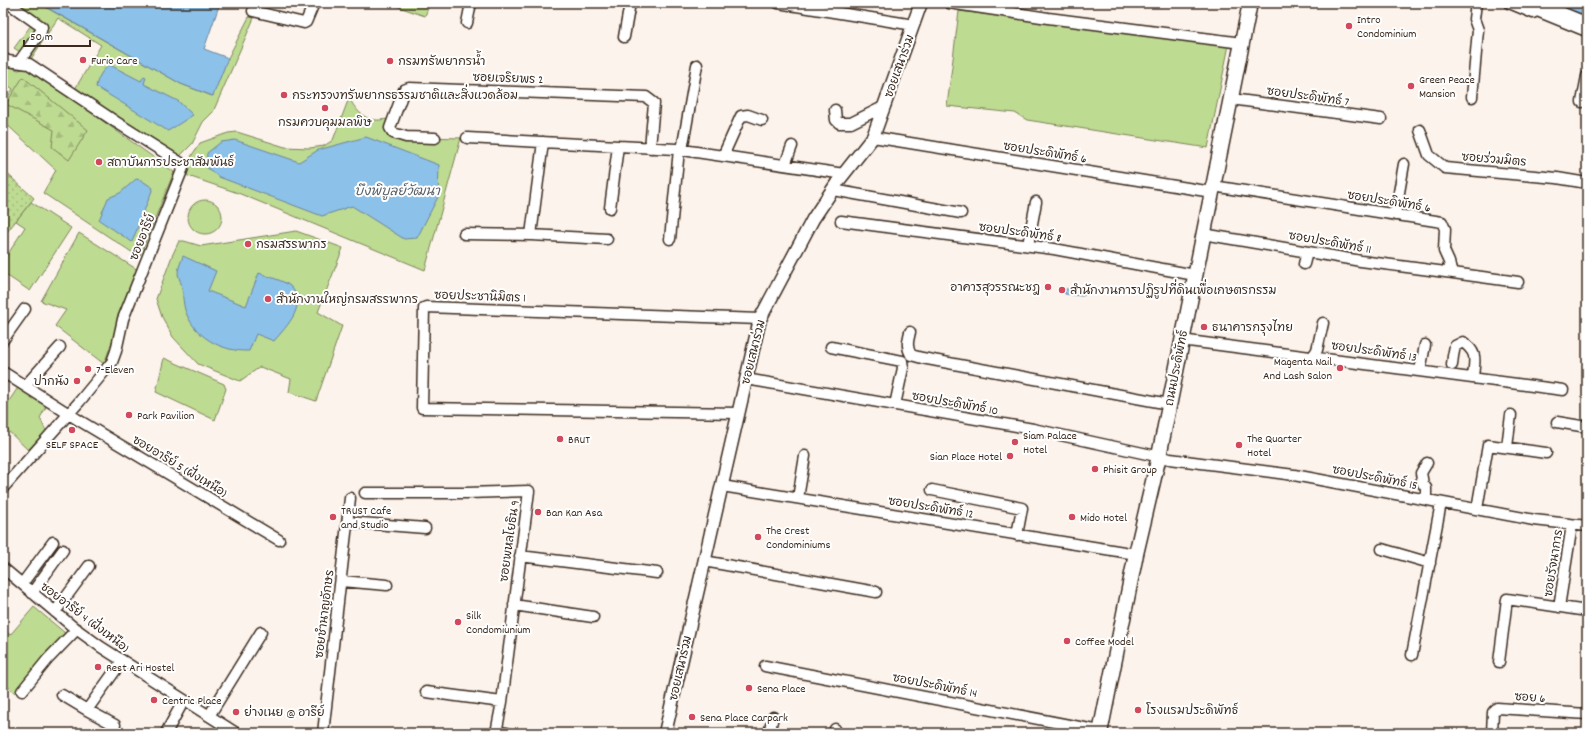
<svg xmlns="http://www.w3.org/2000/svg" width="1590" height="736" font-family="Dekko,'Playpen Sans Thai',sans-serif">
	<defs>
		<pattern id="forest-firs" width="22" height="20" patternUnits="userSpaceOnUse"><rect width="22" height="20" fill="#bedb92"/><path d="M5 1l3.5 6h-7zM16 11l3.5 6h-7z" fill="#a4bc7d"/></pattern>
		<pattern id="park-dots" width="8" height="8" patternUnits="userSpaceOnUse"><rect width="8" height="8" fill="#bedb92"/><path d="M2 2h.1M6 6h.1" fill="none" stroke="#a4bc7d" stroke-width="1.8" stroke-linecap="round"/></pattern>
	</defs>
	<rect width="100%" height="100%" fill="#fcf3ec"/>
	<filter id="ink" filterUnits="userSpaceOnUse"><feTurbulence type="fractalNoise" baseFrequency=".025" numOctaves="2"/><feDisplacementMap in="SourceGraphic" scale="8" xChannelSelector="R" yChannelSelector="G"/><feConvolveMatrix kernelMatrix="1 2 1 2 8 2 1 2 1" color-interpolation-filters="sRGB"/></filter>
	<g filter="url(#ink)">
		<path fill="#bedb92" stroke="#7c8258" d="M 3,3 L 38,3 L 181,84 L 212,96 L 228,58 L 249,17 L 254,18 L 213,112 L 203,122 L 192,144 L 179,157 L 75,89 L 101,45 L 58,18 L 31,59 L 14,48 L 32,24 L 3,7 Z
			M 387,3 L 430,3 L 425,16 Z
			M 959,11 L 1229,45 L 1208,148 L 1027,120 L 1015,113 L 947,106 Z
			M 3,63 L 18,70 L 29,68 L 174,172 L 140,255 L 136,255 L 43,193 L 56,170 L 3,121 L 3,103 L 13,89 L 3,82 Z
			M 349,98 C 356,110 364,121 380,120 C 385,119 388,119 393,120 L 389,136 L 461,138 L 425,270 L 238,193 L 188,176 L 186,172 L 192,155 L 200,143 L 228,133 L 237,132 L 285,147 L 310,148 L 324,146 L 333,140 Z
			M188 217a17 17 0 1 1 34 0a17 17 0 1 1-34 0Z
			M 31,202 L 71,228 L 30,291 L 3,273 L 3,262 L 25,227 L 16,221 Z
			M 296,231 L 343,248 L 318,312 L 342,326 L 316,401 L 289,392 L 291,379 L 260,367 L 240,381 L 198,364 L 173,337 L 162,317 L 156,299 L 172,256 L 179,241 L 184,241 L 201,246 Z
			M 79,233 L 138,270 L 104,364 L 55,326 L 66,310 L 41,301 Z
			M 164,358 L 224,384 L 226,389 L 215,420 L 156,392 Z
			M 19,386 L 48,403 L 40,418 L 46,431 L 28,450 L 3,426 L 3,410 Z
			M 34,607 L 65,633 L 15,693 L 3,682 L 3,629 L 10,635 Z"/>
		<path fill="url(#forest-firs)" stroke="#7c8258" d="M 23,77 L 88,130 L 69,160 L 52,147 L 54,130 L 6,104 Z"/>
		<path fill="url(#park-dots)" stroke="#7c8258" d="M 3,170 L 34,198 L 3,237 Z"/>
		<path fill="#8cc1ea" stroke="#6c8598" d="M 39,3 L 220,3 L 204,49 L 228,58 L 213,96 L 181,84 Z
			M 1545,3 L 1587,3 L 1587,22 Z
			M 110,65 L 141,81 L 144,76 L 146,77 L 144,84 L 178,101 L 193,115 L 168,131 L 96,87 C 97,79 103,68 110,65 Z
			M 366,137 L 439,165 L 438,197 L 417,238 L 404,239 L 352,206 L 322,216 L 219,177 L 206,167 L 207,153 L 221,142 L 235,140 L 299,162 L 318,150 Z
			M 136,179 L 141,180 L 153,188 L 132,242 L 99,220 L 108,198 L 120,193 Z
			M 183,256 L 216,271 L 208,291 L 246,306 L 259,273 C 266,276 285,281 290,286 C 309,304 287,326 274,341 L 256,334 L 249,351 C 222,352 194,337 185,310 C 183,303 183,296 182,289 C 182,284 179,279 178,274 C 178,268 181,262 183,256 Z
			M 1071,287 L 1086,291 L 1085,295 L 1082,296 L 1065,294 L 1064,290 Z"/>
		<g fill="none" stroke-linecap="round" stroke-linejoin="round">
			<defs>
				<path id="minor" d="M 8,3 L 42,27 L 41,31 L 19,62
					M 778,3 L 914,25
					M 949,3 L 1048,18 L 1242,43
					M 1509,3 L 1533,13
					M 253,11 L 304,23 L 306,22 L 314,3
					M 467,23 L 471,3
					M 624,37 L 630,3
					M 3,58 L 8,61 L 29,64 L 116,122 L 181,163 L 183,168 L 123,319 L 116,351 L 112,362 L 80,401 L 3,488
					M 1472,97 L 1478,30 L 1474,19 L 1476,3
					M 1231,99 L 1381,119
					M 1582,102 L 1587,76
					M 835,110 L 836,120 L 839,123 L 851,123 L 885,106
					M 1420,130 L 1429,155 L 1445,168 L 1557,178 L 1587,183
					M 873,137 L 1212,192
					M 435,138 L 406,137 L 393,133 L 390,128 L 404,90 L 409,88 L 646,97 L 654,103 L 650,148
					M 467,138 L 676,149 L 844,174
					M 682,150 L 697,65
					M 723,156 L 741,116 L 748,115 L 762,120
					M 785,165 L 792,146
					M 1213,186 L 1442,222 L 1445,229 L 1444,251 L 1449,262 L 1451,271 L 1453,273 L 1518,282
					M 833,190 L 961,213
					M 610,208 L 618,146
					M 1395,215 L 1404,164
					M 841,221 L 1054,249 L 1195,275
					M 464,234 L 531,235 L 607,239
					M 1203,234 L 1361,261 L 1453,273
					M 531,235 L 543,142
					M 670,239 L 679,150
					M 1028,245 L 1036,202
					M 1304,264 L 1307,252
					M 910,332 C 908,341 906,346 911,355 L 922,358 L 1169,404
					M 3,340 L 25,309
					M 1181,340 L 1563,390
					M 831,347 L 902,361 L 903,368 L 895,405
					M 1313,356 L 1317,350 L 1323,323
					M 1452,365 L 1453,356 L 1455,346 L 1463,342 C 1479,354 1474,360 1473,378
					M 1420,371 L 1425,345
					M 3,372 L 80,421 L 279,540
					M 746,379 L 1033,429 L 1170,459 L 1294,475 L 1534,520 L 1587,526
					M 25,386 L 60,347
					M 738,413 L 422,408 L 424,308 L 426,307 L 760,319
					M 1557,422 L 1587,427
					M 1507,447 L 1511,415
					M 722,486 L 1136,554
					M 932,490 L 1022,508 L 1017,535
					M 365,493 L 467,493 L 529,491 L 502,702 L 496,733
					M 798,498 L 805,456
					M 1426,500 L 1426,488 L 1423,484 L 1421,473 L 1427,463
					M 1477,509 L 1488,445 L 1546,453
					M 348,522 L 425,528
					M 1382,549 L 1430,563
					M 520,556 L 657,573
					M 704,561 L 876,592
					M 3,568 L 72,626 L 101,647 L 236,733
					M 341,581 L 387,585
					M 22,584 L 53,542
					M 32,593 L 63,550
					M 514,605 L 593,617
					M 1559,607 L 1572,525
					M 55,612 L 89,566
					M 1412,655 L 1441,503
					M 1499,662 L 1507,599 L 1587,611
					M 765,666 L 1100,731
					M 22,691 L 48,659 L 77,629
					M 426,692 L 502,702
					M 62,695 L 87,710 L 122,661
					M 87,710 L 115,725
					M 209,716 L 261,632
					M 167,731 L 184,700
					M 497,731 L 507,733
					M 323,733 L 350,498
					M 769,733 L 773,717
					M 835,733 L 835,729
					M 1492,733 L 1493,712 L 1497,708 L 1587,714"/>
				<path id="tertiary" d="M 665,733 L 760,319 L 813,219 L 839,180 L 873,137 L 921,3"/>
				<path id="secondary" d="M 1100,733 L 1136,554 L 1159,456 L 1250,3"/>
				<path id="motorway" d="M 1528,3 L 1587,27"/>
			</defs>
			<use href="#minor" stroke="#3b2a1e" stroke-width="13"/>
			<use href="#tertiary" stroke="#3b2a1e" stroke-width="15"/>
			<use href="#secondary" stroke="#3b2a1e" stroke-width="17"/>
			<use href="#motorway" stroke="#3b2a1e" stroke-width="21"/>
			<use href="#minor" stroke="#fff" stroke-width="10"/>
			<use href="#tertiary" stroke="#fff" stroke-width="12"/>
			<use href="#secondary" stroke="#fff" stroke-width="14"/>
			<use href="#motorway" stroke="#fff" stroke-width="18"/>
		</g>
	</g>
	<g fill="#d1495b" stroke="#fff" stroke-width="1.5">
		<circle cx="1349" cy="26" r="4"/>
		<circle cx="83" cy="60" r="4"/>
		<circle cx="390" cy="61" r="4"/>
		<circle cx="1411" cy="86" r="4"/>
		<circle cx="284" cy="95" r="4"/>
		<circle cx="325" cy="108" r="4"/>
		<circle cx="99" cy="162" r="4"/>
		<circle cx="248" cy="244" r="4"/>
		<circle cx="1048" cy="287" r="4"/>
		<circle cx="1062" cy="290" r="4"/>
		<circle cx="268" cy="299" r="4"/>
		<circle cx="1204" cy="327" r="4"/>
		<circle cx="1340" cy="368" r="4"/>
		<circle cx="88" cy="369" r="4"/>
		<circle cx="77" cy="381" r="4"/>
		<circle cx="129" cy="415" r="4"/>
		<circle cx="72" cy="430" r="4"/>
		<circle cx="560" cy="439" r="4"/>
		<circle cx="1015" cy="442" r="4"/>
		<circle cx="1239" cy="445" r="4"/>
		<circle cx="1010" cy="456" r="4"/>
		<circle cx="1095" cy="469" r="4"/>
		<circle cx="538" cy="512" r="4"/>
		<circle cx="333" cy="517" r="4"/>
		<circle cx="1072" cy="517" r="4"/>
		<circle cx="758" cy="537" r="4"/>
		<circle cx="458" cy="622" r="4"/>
		<circle cx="1067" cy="641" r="4"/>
		<circle cx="98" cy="667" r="4"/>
		<circle cx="749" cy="688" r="4"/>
		<circle cx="154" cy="700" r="4"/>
		<circle cx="1138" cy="710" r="4"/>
		<circle cx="236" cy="712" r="4"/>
		<circle cx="692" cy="717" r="4"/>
	</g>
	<g text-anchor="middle" stroke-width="4" stroke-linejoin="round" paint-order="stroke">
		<g font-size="12" fill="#3b2a1e" stroke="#fff" text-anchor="start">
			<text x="1357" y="23">Intro<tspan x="1357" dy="14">Condominium</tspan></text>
			<text x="91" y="64">Furio Care</text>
			<text x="398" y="65">กรมทรัพยากรน้ำ</text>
			<text x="1419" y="83">Green Peace<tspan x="1419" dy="14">Mansion</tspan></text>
			<text x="292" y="99">กระทรวงทรัพยากรธรรมชาติและสิ่งแวดล้อม</text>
			<text x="325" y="126" text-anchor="middle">กรมควบคุมมลพิษ</text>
			<text x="107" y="166">สถาบันการประชาสัมพันธ์</text>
			<text x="256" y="248">กรมสรรพากร</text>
			<text x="1040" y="291" text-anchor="end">อาคารสุวรรณะชฎ</text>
			<text x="1070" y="294">สำนักงานการปฏิรูปที่ดินเพื่อเกษตรกรรม</text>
			<text x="276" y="303">สำนักงานใหญ่กรมสรรพากร</text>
			<text x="1212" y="331">ธนาคารกรุงไทย</text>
			<text x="1332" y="365" text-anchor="end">Magenta Nail<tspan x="1332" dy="14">And Lash Salon</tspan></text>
			<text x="96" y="373">7-Eleven</text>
			<text x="69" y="385" text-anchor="end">ปากนัง</text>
			<text x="137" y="419">Park Pavilion</text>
			<text x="1023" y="439">Siam Palace<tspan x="1023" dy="14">Hotel</tspan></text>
			<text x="1247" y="442">The Quarter<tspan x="1247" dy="14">Hotel</tspan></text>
			<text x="568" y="443">BRUT</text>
			<text x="72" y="448" text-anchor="middle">SELF SPACE</text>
			<text x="1002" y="460" text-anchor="end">Sian Place Hotel</text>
			<text x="1103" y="473">Phisit Group</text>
			<text x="341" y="514">TRUST Cafe<tspan x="341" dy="14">and Studio</tspan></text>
			<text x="546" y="516">Ban Kan Asa</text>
			<text x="1080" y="521">Mido Hotel</text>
			<text x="766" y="534">The Crest<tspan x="766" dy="14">Condominiums</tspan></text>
			<text x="466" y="619">Silk<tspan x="466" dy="14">Condomiunium</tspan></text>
			<text x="1075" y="645">Coffee Model</text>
			<text x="106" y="671">Rest Ari Hostel</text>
			<text x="757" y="692">Sena Place</text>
			<text x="162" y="704">Centric Place</text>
			<text x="1146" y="714">โรงแรมประดิพัทธ์</text>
			<text x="244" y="716">ย่างเนย @ อารีย์</text>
			<text x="700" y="721">Sena Place Carpark</text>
		</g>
		<g font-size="12" fill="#3b2a1e" stroke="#fff">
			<text transform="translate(899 66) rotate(-70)" y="4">ซอยเสนาร่วม</text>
			<text transform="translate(508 78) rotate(2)" y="4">ซอยเจริยพร 2</text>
			<text transform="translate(1308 96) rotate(8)" y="4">ซอยประดิพัทธ์ 7</text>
			<text transform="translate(1045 152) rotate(9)" y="4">ซอยประดิพัทธ์ 6</text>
			<text transform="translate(1494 159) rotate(5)" y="4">ซอยร่วมมิตร</text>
			<text transform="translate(1389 201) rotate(9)" y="4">ซอยประดิพัทธ์ 6</text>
			<text transform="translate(1020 232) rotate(8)" y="4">ซอยประดิพัทธ์ 8</text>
			<text transform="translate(142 237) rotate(-68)" y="4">ซอยอารีย์</text>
			<text transform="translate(1330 242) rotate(10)" y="4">ซอยประดิพัทธ์ 11</text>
			<text transform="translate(480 296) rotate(2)" y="4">ซอยประชานิมิตร 1</text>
			<text transform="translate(1374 351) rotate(8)" y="4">ซอยประดิพัทธ์ 13</text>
			<text transform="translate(753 352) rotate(-76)" y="4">ซอยเสนาร่วม</text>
			<text transform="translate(1176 368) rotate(-79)" y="4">ถนนประดิพัทธ์</text>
			<text transform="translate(955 403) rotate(10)" y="4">ซอยประดิพัทธ์ 10</text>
			<text transform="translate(180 466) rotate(31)" y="4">ซอยอารีย์ 5 (ฝั่งเหนือ)</text>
			<text transform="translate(1375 477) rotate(11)" y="4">ซอยประดิพัทธ์ 15</text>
			<text transform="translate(931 507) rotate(9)" y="4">ซอยประดิพัทธ์ 12</text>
			<text transform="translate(509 541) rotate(-82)" y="4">ซอยพหลโยธิน 9</text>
			<text transform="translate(1553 563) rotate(-81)" y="4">ซอยรัจนาการ</text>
			<text transform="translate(324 614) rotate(-83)" y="4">ซอยชำนาญอักษร</text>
			<text transform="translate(85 617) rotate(37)" y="4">ซอยอารีย์ 4 (ฝั่งเหนือ)</text>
			<text transform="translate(680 668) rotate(-77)" y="4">ซอยเสนาร่วม</text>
			<text transform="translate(935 685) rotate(11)" y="4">ซอยประดิพัทธ์ 14</text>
			<text transform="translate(1530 697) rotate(4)" y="4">ซอย 6</text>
		</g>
		<g font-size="13" font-style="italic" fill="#575f65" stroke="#fff">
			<text x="397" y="195">บึงพิบูลย์วัฒนา</text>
		</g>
	</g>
	<rect width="1590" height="736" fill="none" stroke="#fff" stroke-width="16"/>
	<rect x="8" y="8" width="1574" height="720" fill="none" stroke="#3b2a1e" stroke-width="1.5" filter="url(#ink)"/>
	<path d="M24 40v6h66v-6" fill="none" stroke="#3b2a1e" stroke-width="2"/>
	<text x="30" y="40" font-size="12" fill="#3b2a1e" stroke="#ffffff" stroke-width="3" paint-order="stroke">50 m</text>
</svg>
